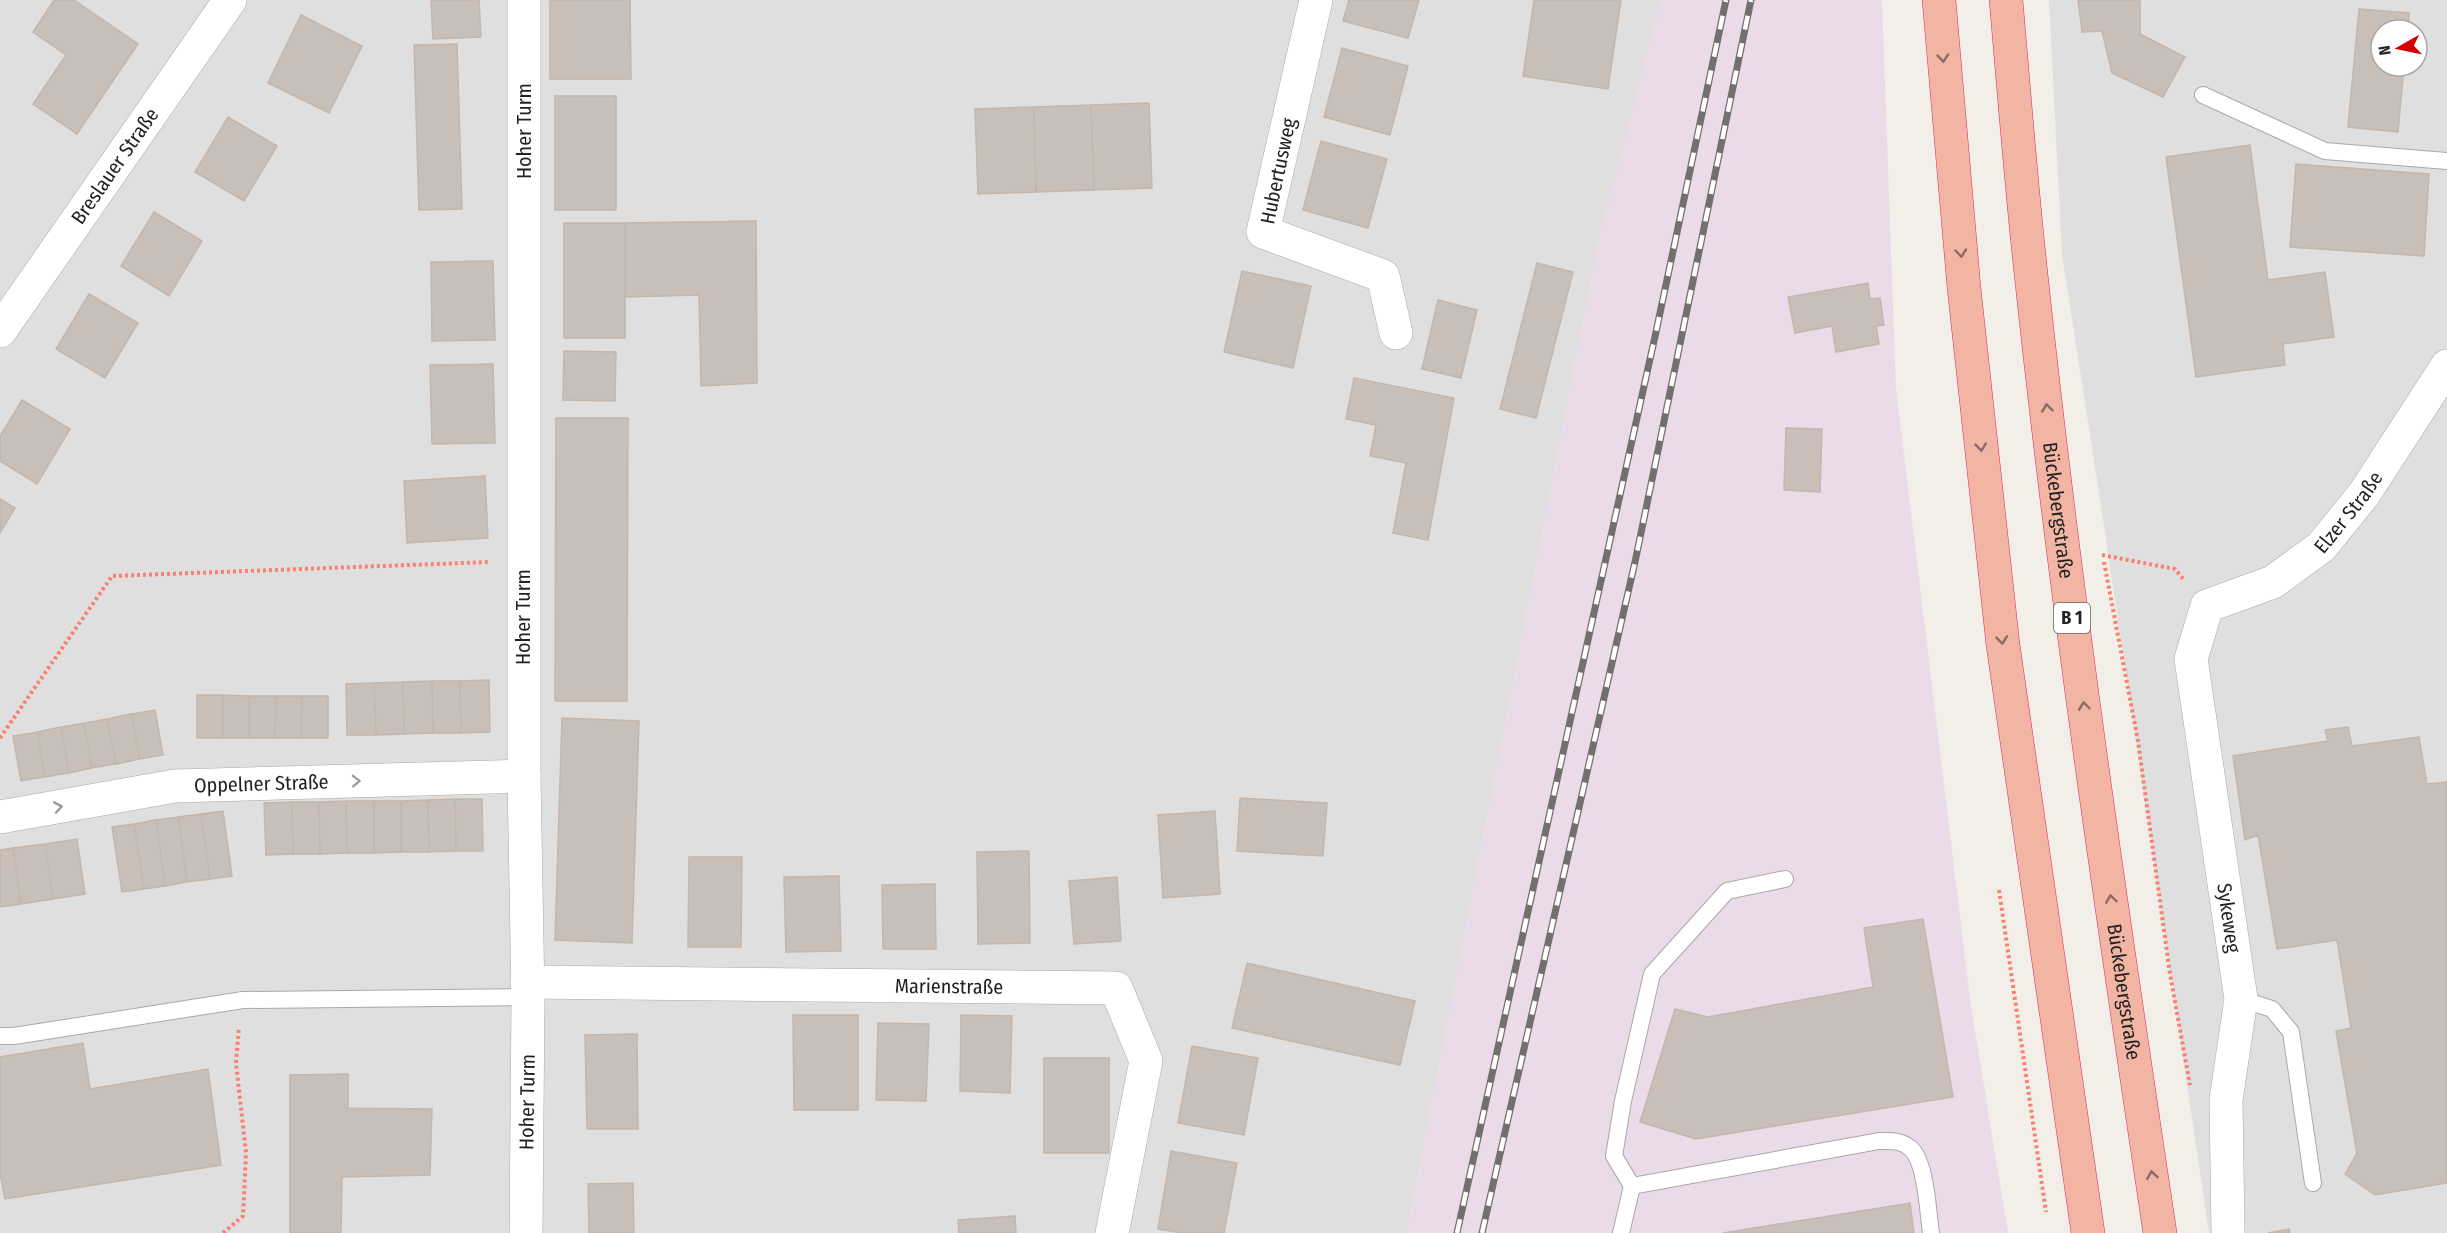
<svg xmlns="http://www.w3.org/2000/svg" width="2447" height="1233" font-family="'Fira Sans Condensed',sans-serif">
	<rect width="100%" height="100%" fill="#f2efe9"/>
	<path fill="#e0dfdf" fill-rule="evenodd" d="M 0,0 L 1670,0 L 1602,226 L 1407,1233 L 0,1233 Z
		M 2049,0 L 2447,0 L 2447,1233 L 2209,1233 L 2098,486 L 2062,255 ZM 2381,30 L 2417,30 L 2417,66 L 2381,66 Z"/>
	<path fill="#ebdbe8" d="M 1661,0 L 1882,0 L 1896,388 L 1971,1007 L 2008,1233 L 1407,1233 L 1602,226 Z"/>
	<path fill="#c7bfb8" stroke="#c4b6ab" stroke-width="1.5" d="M 54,0 L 74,0 L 138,44 L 77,134 L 33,104 L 66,55 L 33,32 Z
		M 431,0 L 479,0 L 481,37 L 433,39 Z
		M 550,0 L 630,0 L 631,79 L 550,79 Z
		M 1349,0 L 1419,0 L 1408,38 L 1343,21 Z
		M 1534,0 L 1621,0 L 1608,89 L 1523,76 Z
		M 2078,0 L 2140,0 L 2140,34 L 2185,57 L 2163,97 L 2112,73 L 2102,31 L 2082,32 Z
		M 2359,9 L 2409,13 L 2408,30 L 2381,30 L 2381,66 L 2404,66 L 2398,132 L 2348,127 Z
		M 301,15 L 362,46 L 329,113 L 268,83 Z
		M 457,44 L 462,209 L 419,210 L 414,45 Z
		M 1342,48 L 1408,66 L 1390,135 L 1324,117 Z
		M 555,96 L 616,96 L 616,210 L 555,210 Z
		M 1149,103 L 1152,188 L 1094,190 L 1091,105 Z
		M 1091,105 L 1094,190 L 1036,192 L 1034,107 Z
		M 1034,107 L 1036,192 L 978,194 L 975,109 Z
		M 228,117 L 277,146 L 244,201 L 195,172 Z
		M 1321,141 L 1387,159 L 1368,228 L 1303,210 Z
		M 2250,145 L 2268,280 L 2325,272 L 2334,337 L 2283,344 L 2285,365 L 2196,377 L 2166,157 Z
		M 2296,164 L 2429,174 L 2424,256 L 2290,247 Z
		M 154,212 L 202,241 L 169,296 L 121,266 Z
		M 756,221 L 757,383 L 701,386 L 699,295 L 625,297 L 625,223 Z
		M 564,223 L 625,223 L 625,338 L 564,338 Z
		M 493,261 L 495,340 L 432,341 L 431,262 Z
		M 1537,263 L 1573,272 L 1536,418 L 1500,409 Z
		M 1242,271 L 1311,286 L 1293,368 L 1224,352 Z
		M 1868,283 L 1870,299 L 1880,298 L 1884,325 L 1876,326 L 1879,344 L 1836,352 L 1832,326 L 1795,333 L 1788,297 Z
		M 89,294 L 138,323 L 105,378 L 56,349 Z
		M 1438,300 L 1477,310 L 1461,378 L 1422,369 Z
		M 564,351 L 616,352 L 615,401 L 563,400 Z
		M 493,364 L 495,443 L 432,444 L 430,365 Z
		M 1354,378 L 1454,398 L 1428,540 L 1393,533 L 1406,463 L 1370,456 L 1376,425 L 1346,419 Z
		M 22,400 L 70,429 L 37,484 L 0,461 L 0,436 Z
		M 556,418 L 628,418 L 627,701 L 555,701 Z
		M 1786,428 L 1822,429 L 1820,492 L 1784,490 Z
		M 485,476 L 488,538 L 407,543 L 404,481 Z
		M 0,499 L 15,508 L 0,533 Z
		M 489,680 L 490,732 L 461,733 L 460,681 Z
		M 432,681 L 460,681 L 461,733 L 433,733 Z
		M 432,681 L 433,733 L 404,734 L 403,682 Z
		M 403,682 L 404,734 L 376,735 L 374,683 Z
		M 374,683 L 376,735 L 347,735 L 346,684 Z
		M 197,695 L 223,695 L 223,738 L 197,738 Z
		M 223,695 L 249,696 L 249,738 L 223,738 Z
		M 249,696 L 276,696 L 275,738 L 249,738 Z
		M 276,696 L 302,696 L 301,738 L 275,738 Z
		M 302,696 L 328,696 L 328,738 L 301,738 Z
		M 155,710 L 163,755 L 140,759 L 131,714 Z
		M 131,714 L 140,759 L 116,764 L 107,719 Z
		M 562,718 L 639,721 L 632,943 L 555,940 Z
		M 107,719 L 116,764 L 92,768 L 84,723 Z
		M 84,723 L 92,768 L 69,773 L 61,727 Z
		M 61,727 L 69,773 L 45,777 L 37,732 Z
		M 2348,727 L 2352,746 L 2419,737 L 2427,784 L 2447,782 L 2447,1183 L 2375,1195 L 2345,1174 L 2357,1153 L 2336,1031 L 2351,1028 L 2337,940 L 2277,949 L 2258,835 L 2245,840 L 2233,756 L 2328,741 L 2325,730 Z
		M 37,732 L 45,777 L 21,781 L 13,736 Z
		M 1240,798 L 1327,803 L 1323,856 L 1237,851 Z
		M 455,799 L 482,799 L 483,851 L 456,851 Z
		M 455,799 L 456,851 L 429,852 L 428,800 Z
		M 428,800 L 429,852 L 401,852 L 401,801 Z
		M 346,801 L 347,853 L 320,854 L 319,802 Z
		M 346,801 L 374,801 L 374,853 L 347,853 Z
		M 374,801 L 401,801 L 401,852 L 374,853 Z
		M 292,802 L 293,854 L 266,855 L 264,803 Z
		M 292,802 L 319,802 L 320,854 L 293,854 Z
		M 223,811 L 232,876 L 210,879 L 201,814 Z
		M 1215,811 L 1220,894 L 1163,898 L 1158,815 Z
		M 201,814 L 210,879 L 187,882 L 178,817 Z
		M 178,817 L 187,882 L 165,886 L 156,820 Z
		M 156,820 L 165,886 L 144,889 L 134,824 Z
		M 134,824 L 144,889 L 122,892 L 112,827 Z
		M 77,839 L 85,894 L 53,899 L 45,844 Z
		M 45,844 L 53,899 L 21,904 L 13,848 Z
		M 13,848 L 21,904 L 0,907 L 0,850 Z
		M 1029,851 L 1030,943 L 978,944 L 977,852 Z
		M 689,857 L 742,857 L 741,947 L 688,947 Z
		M 839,876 L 841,951 L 786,952 L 784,877 Z
		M 1117,877 L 1121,941 L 1074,944 L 1069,881 Z
		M 935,884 L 936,949 L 883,949 L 882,885 Z
		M 1923,919 L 1953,1097 L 1696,1139 L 1640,1122 L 1675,1009 L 1708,1017 L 1873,987 L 1864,928 Z
		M 1247,963 L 1415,1001 L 1400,1065 L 1232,1028 Z
		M 793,1015 L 858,1015 L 858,1110 L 794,1110 Z
		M 961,1015 L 1012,1016 L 1010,1093 L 960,1091 Z
		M 878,1023 L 929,1024 L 926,1101 L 876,1100 Z
		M 637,1034 L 638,1129 L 587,1129 L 585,1035 Z
		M 83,1043 L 90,1089 L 208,1069 L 221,1165 L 5,1199 L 0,1173 L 0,1057 Z
		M 1192,1046 L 1258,1058 L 1244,1135 L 1178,1123 Z
		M 1044,1058 L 1109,1058 L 1109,1153 L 1044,1153 Z
		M 348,1074 L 348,1108 L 432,1109 L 430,1175 L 342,1177 L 341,1233 L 290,1233 L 290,1075 Z
		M 1171,1151 L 1237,1163 L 1224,1233 L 1182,1233 L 1158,1229 Z
		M 633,1183 L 634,1233 L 589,1233 L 588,1184 Z
		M 1910,1203 L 1914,1233 L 1723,1233 Z
		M 1015,1216 L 1016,1233 L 959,1233 L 958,1220 Z
		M 2289,1229 L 2290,1233 L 2268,1233 Z"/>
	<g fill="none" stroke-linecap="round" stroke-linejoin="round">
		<defs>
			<path id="service" d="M 2203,95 L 2325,151 L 2447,161
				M 2241,999 L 2272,1009 L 2291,1032 L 2313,1183
				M 0,1036 L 14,1036 L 243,1000 L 528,997
				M 1632,1186 L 1614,1156 L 1623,1101 L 1652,974 L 1727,891 L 1785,879
				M 1621,1233 L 1632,1186 L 1879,1141 C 1890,1141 1901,1140 1910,1148 C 1926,1160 1928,1213 1931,1233"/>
			<g id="minor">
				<path d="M 524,0 L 524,776 L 528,997 L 526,1233"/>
				<path d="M 1316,0 L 1263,232 L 1383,276 L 1396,333"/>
				<path id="s1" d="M 0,817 L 175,786 L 524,776"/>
				<path id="s2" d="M 527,982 L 1116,988 L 1146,1061 L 1112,1233"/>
				<path id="s3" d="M 2228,1233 L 2226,1100 L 2241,999 L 2191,659 L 2207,606 L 2273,582 L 2321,547 L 2364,494 L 2447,366"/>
			</g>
			<g id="tertiary">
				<path id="s4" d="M 0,331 L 230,0"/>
			</g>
			<g id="trunk">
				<path d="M 1939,0 L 1964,288 L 2003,645 L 2088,1233"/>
				<path id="s5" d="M 2006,0 C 2014,91 2021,183 2031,274 C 2065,595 2112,914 2160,1233"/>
			</g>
		</defs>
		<use href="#service" stroke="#a9a9a9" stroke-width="18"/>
		<use href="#minor" stroke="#a9a9a9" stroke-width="34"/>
		<use href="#tertiary" stroke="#a9a9a9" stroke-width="34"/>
		<use href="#trunk" stroke="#dc2a67" stroke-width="34"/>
		<path stroke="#fa8072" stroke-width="4" stroke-dasharray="3 3" stroke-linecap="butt" d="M 2102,555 L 2175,569 L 2185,581
			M 2104,562 L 2138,741 L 2170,974 L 2190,1085
			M 0,738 L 112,576 L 490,562
			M 1999,890 L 2046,1212
			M 223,1233 L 243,1216 L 246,1153 L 236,1063 L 239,1027"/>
		<use href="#service" stroke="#fff" stroke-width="16"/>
		<use href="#minor" stroke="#fff" stroke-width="33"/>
		<use href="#tertiary" stroke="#fff" stroke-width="33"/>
		<use href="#trunk" stroke="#f2b4a3" stroke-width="33"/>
		<defs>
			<path id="rail" d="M 1457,1233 L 1656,332 L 1726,0
				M 1482,1233 L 1635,562 L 1751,0"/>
		</defs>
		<use href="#rail" stroke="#707070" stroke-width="7"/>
		<use href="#rail" stroke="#fff" stroke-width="4.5" stroke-dasharray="14" stroke-linecap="butt"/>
	</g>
	<defs><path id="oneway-chevron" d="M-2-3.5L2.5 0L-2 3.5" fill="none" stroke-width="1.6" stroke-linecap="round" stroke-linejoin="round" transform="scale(1.5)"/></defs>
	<g stroke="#8a6b62">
		<use href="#oneway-chevron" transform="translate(1943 58) rotate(85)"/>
		<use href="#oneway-chevron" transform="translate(1961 253) rotate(85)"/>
		<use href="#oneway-chevron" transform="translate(2047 408) rotate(-97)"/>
		<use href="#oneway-chevron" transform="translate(1981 447) rotate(84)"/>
		<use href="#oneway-chevron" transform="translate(2002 640) rotate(83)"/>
		<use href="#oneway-chevron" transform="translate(2084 706) rotate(-98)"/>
		<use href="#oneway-chevron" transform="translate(2111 899) rotate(-98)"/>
		<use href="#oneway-chevron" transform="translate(2152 1175) rotate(-99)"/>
	</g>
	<g stroke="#9c9c9c">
		<use href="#oneway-chevron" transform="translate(356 781) rotate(-2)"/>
		<use href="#oneway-chevron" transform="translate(58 807) rotate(-10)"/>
	</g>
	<g text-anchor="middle" stroke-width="6" stroke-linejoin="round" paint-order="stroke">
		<rect fill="#fff" stroke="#646464" stroke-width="1.5" x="2054" y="603" width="36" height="30" rx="4.5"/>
		<g font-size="18" font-weight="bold" fill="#222">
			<text x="2072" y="624">B 1</text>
		</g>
		<g font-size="20" fill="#222" stroke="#fff">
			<text transform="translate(524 131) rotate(-90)" y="7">Hoher Turm</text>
			<text dy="7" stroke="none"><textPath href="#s4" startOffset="201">Breslauer Straße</textPath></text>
			<text transform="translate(1278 171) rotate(-78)" y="7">Hubertusweg</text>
			<text dy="7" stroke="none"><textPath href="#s3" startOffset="808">Elzer Straße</textPath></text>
			<text dy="7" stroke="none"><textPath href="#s5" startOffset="513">Bückebergstraße</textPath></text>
			<text transform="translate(523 617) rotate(-90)" y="7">Hoher Turm</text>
			<text dy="7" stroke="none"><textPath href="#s1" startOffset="264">Oppelner Straße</textPath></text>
			<text transform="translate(2229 918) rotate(82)" y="7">Sykeweg</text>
			<text dy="7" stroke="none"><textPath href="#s2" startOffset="422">Marienstraße</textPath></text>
			<text dy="7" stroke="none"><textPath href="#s5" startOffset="999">Bückebergstraße</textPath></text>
			<text transform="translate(527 1102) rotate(-89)" y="7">Hoher Turm</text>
		</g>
	</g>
	<g transform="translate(2399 48) rotate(261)"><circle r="28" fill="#ffffff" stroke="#a7a7a7" stroke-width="1.5"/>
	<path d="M0-4.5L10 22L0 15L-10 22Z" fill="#d40000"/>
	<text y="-9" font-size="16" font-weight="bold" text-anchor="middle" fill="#222222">N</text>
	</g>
</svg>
